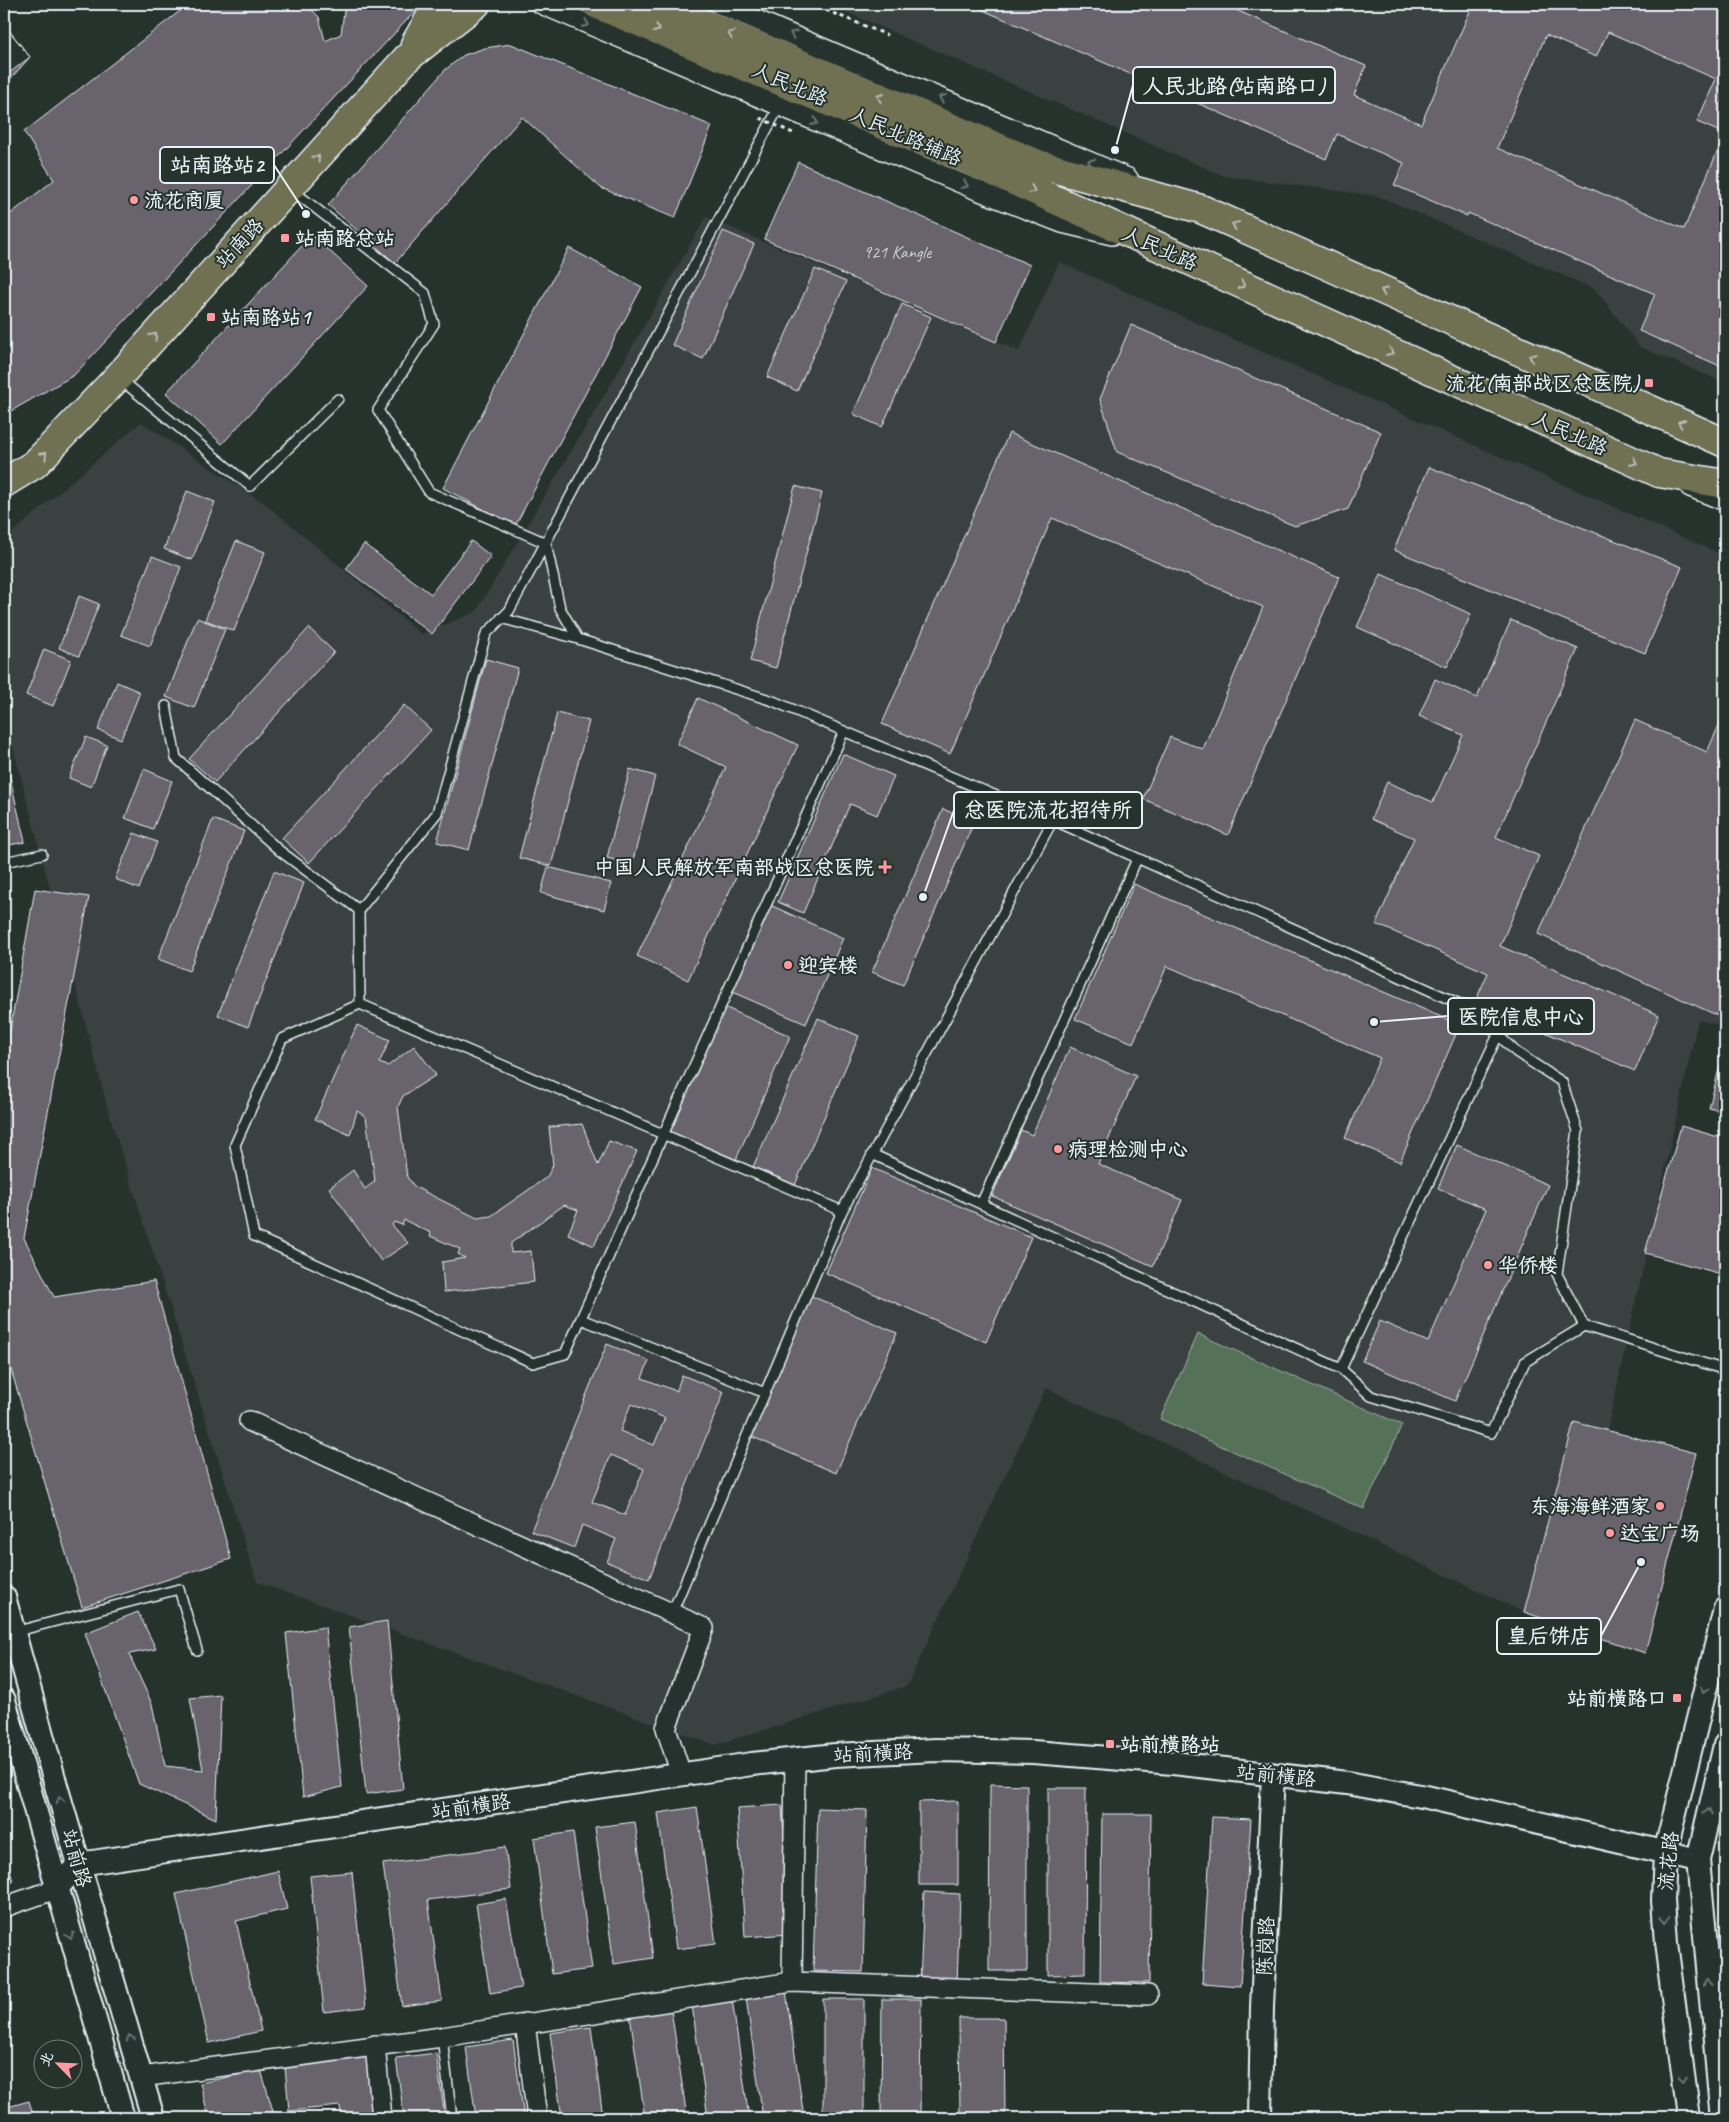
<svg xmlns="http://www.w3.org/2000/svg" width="1729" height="2122" font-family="Caveat,'LXGW WenKai TC',sans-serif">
	<rect width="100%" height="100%" fill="#26332d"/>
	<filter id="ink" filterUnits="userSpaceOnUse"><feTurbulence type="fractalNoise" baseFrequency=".02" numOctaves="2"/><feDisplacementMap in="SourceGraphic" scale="10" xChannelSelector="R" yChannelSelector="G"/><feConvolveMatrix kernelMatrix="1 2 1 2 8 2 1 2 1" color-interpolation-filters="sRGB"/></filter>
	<g filter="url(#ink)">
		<path fill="#3a4140" d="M 828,4 L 1725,4 L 1725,383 L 1640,347 L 1595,289 L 1378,196 L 1224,176 Z
			M 706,217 L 1019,351 L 1059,262 L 1725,556 L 1725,1026 L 1698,1020 L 1607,1431 L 1574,1422 L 1524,1612 L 1046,1388 L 907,1686 L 715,1745 L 257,1582 L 109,1113 L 4,713 L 4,540 L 141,422 L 268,506 L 421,634 L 476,612 L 611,384 Z"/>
		<path fill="#547159" stroke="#9eb1a8" d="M 1198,1334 L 1402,1425 L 1364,1509 L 1160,1419 Z"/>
		<path fill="#68636c" stroke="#e8f1f8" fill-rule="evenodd" d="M 189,4 L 306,4 L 319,17 L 325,41 L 341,34 L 345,4 L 422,4 L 74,375 L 4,415 L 4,219 L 54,180 L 24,132 Z
			M 969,4 L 1222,4 L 1366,66 L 1354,95 L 1421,124 L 1473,4 L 1725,4 L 1725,368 L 1639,331 L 1655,294 L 1468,213 L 1467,216 L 1394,185 L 1404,163 L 1337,134 L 1326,159 ZM 1608,32 L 1716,79 L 1697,122 L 1725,134 L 1684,229 L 1497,148 L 1546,35 L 1596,57 Z
			M 4,24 L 30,57 L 4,86 Z
			M 4,24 L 30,57 L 4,77 Z
			M 511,44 L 712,126 L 675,218 L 601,188 L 522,117 L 395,263 L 328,205 L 445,70 L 464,55 L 485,48 Z
			M 798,162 L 1030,265 L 996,342 L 764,239 Z
			M 723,231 L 754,244 L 703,359 L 672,345 Z
			M 312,235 L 368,286 L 222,444 L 166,393 Z
			M 569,248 L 642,287 L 515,526 L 443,488 Z
			M 815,269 L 846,282 L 797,391 L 767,377 Z
			M 902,304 L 931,317 L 882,427 L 853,414 Z
			M 1131,325 L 1381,432 L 1348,509 L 1295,526 L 1117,452 L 1100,399 Z
			M 1009,433 L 1339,577 L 1228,835 L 1143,799 L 1170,737 L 1203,749 L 1263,607 L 1052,518 L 950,754 L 882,724 Z
			M 1429,467 L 1682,567 L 1645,653 L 1394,550 Z
			M 795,486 L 822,493 L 776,668 L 750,661 Z
			M 187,491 L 215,502 L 192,560 L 164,549 Z
			M 236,541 L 265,552 L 234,631 L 205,620 Z
			M 471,541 L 491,556 L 432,634 L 346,569 L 364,544 L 431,594 Z
			M 152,556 L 181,567 L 150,646 L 121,635 Z
			M 1381,574 L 1471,614 L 1447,667 L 1357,627 Z
			M 79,596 L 99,604 L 79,656 L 59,648 Z
			M 197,618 L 225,629 L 194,708 L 166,697 Z
			M 1511,620 L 1578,649 L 1496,837 L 1539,856 L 1500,946 L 1659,1015 L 1635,1071 L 1475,1002 L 1488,973 L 1376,924 L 1414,838 L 1371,819 L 1387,782 L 1433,802 L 1463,735 L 1419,716 L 1435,679 L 1477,698 Z
			M 309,628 L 334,652 L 215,782 L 189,759 Z
			M 44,649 L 71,660 L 53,706 L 26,695 Z
			M 486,659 L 518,668 L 469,850 L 437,842 Z
			M 117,682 L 140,692 L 121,739 L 98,730 Z
			M 698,698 L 798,745 L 688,980 L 637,956 L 726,767 L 677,744 Z
			M 404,705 L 431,730 L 309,863 L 282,838 Z
			M 1725,712 L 1725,1012 L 1723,1018 L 1538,934 L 1635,720 L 1707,752 Z
			M 557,713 L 589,721 L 551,866 L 519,858 Z
			M 86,737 L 107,745 L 91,787 L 69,778 Z
			M 4,752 L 25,842 L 4,846 Z
			M 843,754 L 894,776 L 877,815 L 850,804 L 803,913 L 778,902 Z
			M 144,769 L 172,781 L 153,829 L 125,818 Z
			M 630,769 L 655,776 L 632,864 L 607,858 Z
			M 943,809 L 974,822 L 903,985 L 872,972 Z
			M 213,819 L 244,831 L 189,971 L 158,959 Z
			M 134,833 L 157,842 L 139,889 L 115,879 Z
			M 548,867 L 611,883 L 604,910 L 541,893 Z
			M 274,871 L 304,883 L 248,1027 L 218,1015 Z
			M 1134,884 L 1460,1025 L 1400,1162 L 1345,1138 L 1380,1058 L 1167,966 L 1133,1043 L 1075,1019 Z
			M 35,889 L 89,897 L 24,1238 L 54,1297 L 154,1281 L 231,1559 L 82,1607 L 4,1346 L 4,1064 Z
			M 770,905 L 843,938 L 806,1024 L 732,992 Z
			M 724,1007 L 790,1036 L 735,1162 L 669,1134 Z
			M 818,1018 L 859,1036 L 795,1185 L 753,1167 Z
			M 357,1025 L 390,1040 L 379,1063 L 388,1066 L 414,1046 L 436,1075 L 403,1096 L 398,1107 L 407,1177 L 415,1187 L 477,1218 L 491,1216 L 547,1177 L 553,1165 L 549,1127 L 582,1124 L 598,1165 L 609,1141 L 637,1151 L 594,1246 L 568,1234 L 578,1210 L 564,1205 L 511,1243 L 511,1253 L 531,1251 L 534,1282 L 444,1292 L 442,1262 L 465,1258 L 458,1254 L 460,1249 L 430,1236 L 431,1233 L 404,1220 L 402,1225 L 394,1222 L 392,1225 L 408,1243 L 381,1261 L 329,1188 L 353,1170 L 365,1189 L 375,1181 L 366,1117 L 357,1111 L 350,1135 L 315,1119 Z
			M 1725,1046 L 1725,1112 L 1709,1108 Z
			M 1070,1047 L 1136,1076 L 1098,1164 L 1182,1200 L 1153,1266 L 992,1196 L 1021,1130 L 1032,1135 Z
			M 1681,1126 L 1725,1139 L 1725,1275 L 1645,1253 Z
			M 1457,1145 L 1548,1185 L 1455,1401 L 1362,1361 L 1380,1321 L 1428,1342 L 1486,1209 L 1438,1188 Z
			M 872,1168 L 1031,1237 L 986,1342 L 826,1273 Z
			M 809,1295 L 897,1333 L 836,1473 L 748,1435 Z
			M 607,1344 L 649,1361 L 642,1378 L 676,1391 L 682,1375 L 724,1392 L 649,1579 L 607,1562 L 616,1539 L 582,1525 L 574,1548 L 531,1531 ZM 631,1404 L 665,1418 L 654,1445 L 620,1431 ZM 611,1455 L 644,1469 L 625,1515 L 592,1502 Z
			M 1574,1422 L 1696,1453 L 1645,1653 L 1524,1612 Z
			M 138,1612 L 156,1649 L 129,1654 L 152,1704 L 165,1766 L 203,1770 L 190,1698 L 221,1695 L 216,1819 L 139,1784 L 85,1633 Z
			M 387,1621 L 403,1789 L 366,1794 L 349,1627 Z
			M 325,1627 L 342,1787 L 303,1797 L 286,1633 Z
			M 990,1784 L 1027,1785 L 1027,1971 L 989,1971 Z
			M 1048,1788 L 1086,1788 L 1085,1974 L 1048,1975 Z
			M 958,1801 L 958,1885 L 919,1885 L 919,1802 Z
			M 782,1805 L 790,1934 L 745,1937 L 737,1808 Z
			M 697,1807 L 716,1944 L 676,1949 L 658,1813 Z
			M 818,1808 L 867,1810 L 863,1972 L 813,1971 Z
			M 1102,1814 L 1151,1814 L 1149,1983 L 1100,1982 Z
			M 1212,1817 L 1251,1819 L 1240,1986 L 1202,1983 Z
			M 635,1822 L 653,1958 L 614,1964 L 595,1827 Z
			M 573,1832 L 592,1969 L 552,1974 L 534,1838 Z
			M 4,1846 L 13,1882 L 4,1885 Z
			M 505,1847 L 511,1889 L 428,1900 L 442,2001 L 402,2006 L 383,1864 Z
			M 278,1871 L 287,1909 L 236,1921 L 261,2031 L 209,2043 L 176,1894 Z
			M 352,1872 L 366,2007 L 324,2012 L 310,1876 Z
			M 924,1892 L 960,1894 L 957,1985 L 920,1983 Z
			M 506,1899 L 521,1988 L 490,1993 L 476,1904 Z
			M 786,1991 L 804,2118 L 763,2118 L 746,1997 Z
			M 732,1999 L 749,2118 L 708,2118 L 692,2005 Z
			M 823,1999 L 864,1999 L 864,2118 L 823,2118 Z
			M 882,1999 L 921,1999 L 920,2118 L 881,2118 Z
			M 671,2009 L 687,2118 L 645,2118 L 630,2015 Z
			M 959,2018 L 1004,2018 L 1005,2118 L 960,2118 Z
			M 591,2027 L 603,2118 L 562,2118 L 550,2033 Z
			M 513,2040 L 524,2118 L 476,2118 L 466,2047 Z
			M 436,2053 L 445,2118 L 404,2118 L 396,2058 Z
			M 369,2054 L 376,2118 L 342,2118 L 340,2106 L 289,2111 L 285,2066 Z
			M 261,2070 L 275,2118 L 209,2118 L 200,2083 Z
			M 29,2101 L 34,2118 L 4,2118 L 4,2108 Z"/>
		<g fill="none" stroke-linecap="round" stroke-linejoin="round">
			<defs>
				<path id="service" d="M 779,107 L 509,611 L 486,634 L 437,813 L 359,910 L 360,1004 L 842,1211
					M 292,190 L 425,293 L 434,324 L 378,410 L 429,492 L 546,543 L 560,608 L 578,639
					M 120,379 L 250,486 L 338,399
					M 501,618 L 578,639 L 773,701 L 1053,820 L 1471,1009 L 1516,1052 L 1562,1082 L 1578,1131 L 1557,1274 L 1584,1326 L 1725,1370
					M 166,706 L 176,758 L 280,851 L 359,910
					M 4,862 L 42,854
					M 360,1004 L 282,1039 L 235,1145 L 254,1236 L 533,1363 L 565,1354 L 844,731
					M 872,1154 L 1341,1369 L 1371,1396 L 1491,1433 L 1525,1362 L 1584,1326
					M 981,1204 L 1137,859
					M 581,1319 L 765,1393
					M 1341,1369 L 1498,1035
					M 671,1615 L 842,1211 L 1053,820
					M 14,1632 L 179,1589 L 197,1650
					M 442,2037 L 452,2118"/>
				<path id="minor" d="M 541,4 L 977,190 L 1062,223 L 1112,235
					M 719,4 L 1128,178
					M 1690,487 L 1725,501
					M 249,1421 L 704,1628 L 666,1728 L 681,1774
					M 4,1907 L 56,1889
					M 792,1982 L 795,1759
					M 525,2023 L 537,2118
					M 375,2045 L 382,2118
					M 141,2077 L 442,2037 L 792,1982 L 1148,1995"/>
				<path id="tertiary" d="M 4,1597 L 57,1789 L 153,2118
					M 4,1700 L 123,2118
					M 56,1889 L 79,1864 L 752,1764 L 835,1755 L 936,1750 L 1033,1752 L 1173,1763 L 1347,1783 L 1426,1797 L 1698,1860
					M 1260,2118 L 1262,2007 L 1273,1775
					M 1689,2118 L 1666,1943 L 1663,1900 L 1665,1853 L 1725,1609
					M 1722,2118 L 1698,1860 L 1725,1745"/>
				<path id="primary" d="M 596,4 L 963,158 L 1659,473 L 1725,484
					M 658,4 L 1038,164 L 1201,209 L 1725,443
					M 415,44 L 438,4
					M 4,483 L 35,464 L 118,377 L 407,58 L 476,4"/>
			</defs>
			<use href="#service" stroke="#e8f1f8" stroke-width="12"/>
			<use href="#minor" stroke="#e8f1f8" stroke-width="22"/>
			<use href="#tertiary" stroke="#e8f1f8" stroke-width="26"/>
			<use href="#primary" stroke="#e8f1f8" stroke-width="31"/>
			<path stroke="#e8f1f8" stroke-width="3" stroke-dasharray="4 4" stroke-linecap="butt" d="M 811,4 L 887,35"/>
			<use href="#service" stroke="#26332d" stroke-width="9"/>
			<use href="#minor" stroke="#26332d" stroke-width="19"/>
			<use href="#tertiary" stroke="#26332d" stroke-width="22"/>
			<use href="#primary" stroke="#707052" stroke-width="28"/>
			<path stroke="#e8f1f8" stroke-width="3" stroke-dasharray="4 4" stroke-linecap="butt" d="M 760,118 L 795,134"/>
		</g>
		<defs><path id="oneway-chevron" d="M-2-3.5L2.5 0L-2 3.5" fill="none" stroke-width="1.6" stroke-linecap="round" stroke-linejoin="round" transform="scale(1.25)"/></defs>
		<g stroke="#6a7674">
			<use href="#oneway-chevron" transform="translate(586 24) rotate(23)"/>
			<use href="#oneway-chevron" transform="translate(793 34) rotate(-157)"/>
			<use href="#oneway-chevron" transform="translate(942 98) rotate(-157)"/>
			<use href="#oneway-chevron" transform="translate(815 122) rotate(23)"/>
			<use href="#oneway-chevron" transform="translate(1091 162) rotate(-157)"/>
			<use href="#oneway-chevron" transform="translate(965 185) rotate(23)"/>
			<use href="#oneway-chevron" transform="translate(1704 1690) rotate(104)"/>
			<use href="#oneway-chevron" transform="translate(60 1800) rotate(-106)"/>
			<use href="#oneway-chevron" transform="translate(1708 1812) rotate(-77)"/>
			<use href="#oneway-chevron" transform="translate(1665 1919) rotate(86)"/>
			<use href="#oneway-chevron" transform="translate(70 1936) rotate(74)"/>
			<use href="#oneway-chevron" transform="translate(1708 1983) rotate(-96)"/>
			<use href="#oneway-chevron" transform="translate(130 2038) rotate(-106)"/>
			<use href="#oneway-chevron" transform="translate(1684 2080) rotate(82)"/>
		</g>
		<g stroke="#b8bdb6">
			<use href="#oneway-chevron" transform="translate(657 29) rotate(23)"/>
			<use href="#oneway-chevron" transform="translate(731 34) rotate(-158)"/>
			<use href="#oneway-chevron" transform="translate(880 97) rotate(-157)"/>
			<use href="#oneway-chevron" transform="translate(317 158) rotate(-48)"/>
			<use href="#oneway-chevron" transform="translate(1032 190) rotate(25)"/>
			<use href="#oneway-chevron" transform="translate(1235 225) rotate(-156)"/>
			<use href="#oneway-chevron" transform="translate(1242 285) rotate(24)"/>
			<use href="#oneway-chevron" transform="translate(1384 291) rotate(-156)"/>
			<use href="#oneway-chevron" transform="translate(154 336) rotate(-48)"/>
			<use href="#oneway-chevron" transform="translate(1390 352) rotate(24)"/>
			<use href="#oneway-chevron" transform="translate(1532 357) rotate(-156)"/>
			<use href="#oneway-chevron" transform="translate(1681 423) rotate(-156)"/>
			<use href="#oneway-chevron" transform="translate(44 455) rotate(-46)"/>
			<use href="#oneway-chevron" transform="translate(1634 462) rotate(24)"/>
		</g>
	</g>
	<g fill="#ff9aa2" stroke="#26332d" stroke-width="2">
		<circle cx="134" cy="200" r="5"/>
		<rect x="280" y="233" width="10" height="10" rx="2.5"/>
		<rect x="206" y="312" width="10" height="10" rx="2.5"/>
		<rect x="1644" y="378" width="10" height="10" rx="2.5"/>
		<path d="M882.5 859.5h5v5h5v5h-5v5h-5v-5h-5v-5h5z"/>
		<circle cx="788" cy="965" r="5"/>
		<circle cx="1058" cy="1149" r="5"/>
		<circle cx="1488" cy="1265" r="5"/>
		<circle cx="1660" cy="1506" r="5"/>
		<circle cx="1610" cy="1533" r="5"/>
		<rect x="1672" y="1693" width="10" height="10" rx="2.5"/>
		<rect x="1105" y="1739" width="10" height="10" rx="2.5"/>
	</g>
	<g text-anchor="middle" stroke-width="4" stroke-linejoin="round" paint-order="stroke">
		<g font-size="18" fill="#c8ced5">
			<text x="897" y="258">921 Kangle</text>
		</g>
		<g font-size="20" fill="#e8f1f8" stroke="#26332d">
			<text transform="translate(790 84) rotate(23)" y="7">人民北路</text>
			<text transform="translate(906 136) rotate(23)" y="7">人民北路辅路</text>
			<text transform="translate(239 243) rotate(-47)" y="7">站南路</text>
			<text transform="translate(1160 248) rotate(24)" y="7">人民北路</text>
			<text transform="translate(1570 433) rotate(24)" y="7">人民北路</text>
			<text transform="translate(873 1753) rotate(-3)" y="7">站前横路</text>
			<text transform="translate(1276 1775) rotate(6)" y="7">站前横路</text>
			<text transform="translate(471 1806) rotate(-8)" y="7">站前横路</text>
			<text transform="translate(77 1858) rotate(74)" y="7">站前路</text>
			<text transform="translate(1668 1861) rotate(-84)" y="7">流花路</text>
			<text transform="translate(1265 1946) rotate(-87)" y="7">陈岗路</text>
		</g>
		<g font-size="20" font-weight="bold" fill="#e8f1f8" stroke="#26332d" text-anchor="start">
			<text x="144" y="207">流花商厦</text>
			<text x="295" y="245">站南路总站</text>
			<text x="221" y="324">站南路站1</text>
			<text x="1639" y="390" text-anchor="end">流花(南部战区总医院)</text>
			<text x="874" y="874" text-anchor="end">中国人民解放军南部战区总医院</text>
			<text x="798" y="972">迎宾楼</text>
			<text x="1068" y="1156">病理检测中心</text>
			<text x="1498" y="1272">华侨楼</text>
			<text x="1650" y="1513" text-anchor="end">东海海鲜酒家</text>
			<text x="1620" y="1540">达宝广场</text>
			<text x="1667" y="1705" text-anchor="end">站前横路口</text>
			<text x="1120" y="1751">站前横路站</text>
		</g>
	</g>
	<path fill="none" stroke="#e8f1f8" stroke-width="2" d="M1115 150L1133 85M306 214L274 165M923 897L954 810M1374 1022L1448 1016M1641 1562L1601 1636"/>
	<g fill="#e8f1f8" stroke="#26332d" stroke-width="2">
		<circle cx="1115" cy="150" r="5"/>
		<circle cx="306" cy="214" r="5"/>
		<circle cx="923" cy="897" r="5"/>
		<circle cx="1374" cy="1022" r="5"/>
		<circle cx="1641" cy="1562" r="5"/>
	</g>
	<g fill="#26332d" stroke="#e8f1f8" stroke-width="2">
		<rect x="1133" y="67" width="202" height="36" rx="5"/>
		<rect x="160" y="147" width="114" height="36" rx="5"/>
		<rect x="954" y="792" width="188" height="36" rx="5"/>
		<rect x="1448" y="998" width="146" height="36" rx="5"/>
		<rect x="1497" y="1618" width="104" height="36" rx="5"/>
	</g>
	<g font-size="21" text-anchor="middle" font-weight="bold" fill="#e8f1f8">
		<text x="1234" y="93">人民北路(站南路口)</text>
		<text x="217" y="172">站南路站2</text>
		<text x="1048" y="817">总医院流花招待所</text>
		<text x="1521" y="1024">医院信息中心</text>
		<text x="1549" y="1643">皇后饼店</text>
	</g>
	<rect width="1729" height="2122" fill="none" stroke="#26332d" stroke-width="20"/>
	<rect x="10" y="10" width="1709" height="2102" fill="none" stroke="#e8f1f8" stroke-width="2" filter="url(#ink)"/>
	<g transform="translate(58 2064) rotate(294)"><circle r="24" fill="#26332d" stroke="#747f7e"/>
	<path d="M0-4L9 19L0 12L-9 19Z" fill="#ff9aa2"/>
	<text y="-8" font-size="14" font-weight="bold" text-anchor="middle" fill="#e8f1f8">北</text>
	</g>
</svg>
